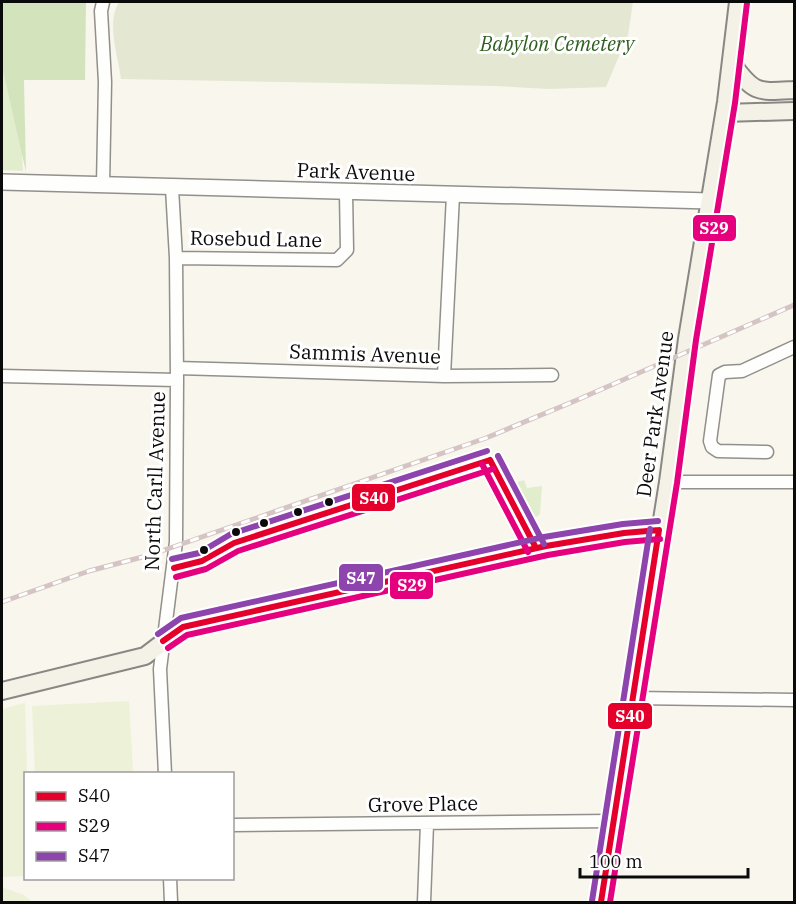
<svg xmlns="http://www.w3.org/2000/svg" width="796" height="904" font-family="'IBM Plex Serif',serif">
	<rect width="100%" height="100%" fill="#f9f6ed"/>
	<path fill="#e2edce" d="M 2,2 L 13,2 L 23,171 L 2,170 Z
		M 524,480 L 527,488 L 542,486 L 540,514 L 535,518 L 515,493 L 512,484 Z"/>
	<path fill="#d3e4bc" d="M 2,2 L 86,2 L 85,80 L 24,80 L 26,172 L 2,66 Z"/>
	<path fill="#e4e8d2" d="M 119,2 L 633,2 L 628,35 L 606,87 L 549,89 L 496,86 L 121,79 C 118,56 106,23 119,2 Z"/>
	<path fill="#ecf1d7" d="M 129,701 L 133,773 L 35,773 L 32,706 Z
		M 25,703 L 27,773 L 26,774 L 25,876 L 2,877 L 2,709 Z
		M 2,887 L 24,895 L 32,902 L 2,901 Z"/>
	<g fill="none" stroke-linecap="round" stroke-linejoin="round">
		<defs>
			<path id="minor" d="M 103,2 L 101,11 L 105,82 L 103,185
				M 176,258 L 337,260 L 347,250 L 346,193
				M 177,368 L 444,376 L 552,375
				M 2,376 L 177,380
				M 444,376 L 453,195
				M 767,452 L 718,451 L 712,447 L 710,441 L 719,375 L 725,372 L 742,371 L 794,347
				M 668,482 L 794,482
				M 633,698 L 794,700
				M 165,774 L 160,669 L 176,542 L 177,380 L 176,258 L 172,188
				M 232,825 L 613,821
				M 170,878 L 171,902
				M 424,902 L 427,824"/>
			<path id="tertiary" d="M 2,182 L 710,201"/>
			<path id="secondary" d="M 732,63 C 754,94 758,92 794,90
				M 724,113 L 794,111
				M 2,691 L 145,656 L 183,627 L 546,546 L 624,533 L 659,530
				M 601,902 L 668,482 L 687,339 L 726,102 L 738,2"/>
		</defs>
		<use href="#minor" stroke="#92908c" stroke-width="15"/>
		<use href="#tertiary" stroke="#92908c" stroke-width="18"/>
		<use href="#secondary" stroke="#888783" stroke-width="20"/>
		<use href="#minor" stroke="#fefefc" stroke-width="12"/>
		<use href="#tertiary" stroke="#fefefc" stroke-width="15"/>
		<use href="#secondary" stroke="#f4f2e7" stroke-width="16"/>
		<defs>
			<path id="rail" d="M 2,602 L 89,571 L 150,555 L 486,438 L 577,400 L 794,305"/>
		</defs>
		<use href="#rail" stroke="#d5c4c4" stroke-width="5"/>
		<use href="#rail" stroke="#fff" stroke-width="3" stroke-dasharray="9" stroke-linecap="butt"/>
		<defs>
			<path id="bus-1" d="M 490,460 L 536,548
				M 174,568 L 202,561 L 234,543 L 490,460
				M 163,641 L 183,627 L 546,546 L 624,533 L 659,530
				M 601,902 L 659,530"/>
			<path id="bus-2" d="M 482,464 L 528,552
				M 176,577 L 206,569 L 238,551 L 493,469
				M 168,648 L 187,635 L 548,555 L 625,542 L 660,539
				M 610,902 L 677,483 L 696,340 L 735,103 L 747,3"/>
			<path id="bus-3" d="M 498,456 L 544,544
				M 172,559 L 199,553 L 231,534 L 487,451
				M 158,634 L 181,618 L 544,537 L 623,524 L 658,521
				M 592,901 L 650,529"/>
		</defs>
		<use href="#bus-1" stroke="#fff" stroke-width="10"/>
		<use href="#bus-2" stroke="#fff" stroke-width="10"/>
		<use href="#bus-3" stroke="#fff" stroke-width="10"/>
		<use href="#bus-1" stroke="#e4002b" stroke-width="6"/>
		<use href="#bus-2" stroke="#e5007d" stroke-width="6"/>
		<use href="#bus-3" stroke="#8e44ad" stroke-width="6"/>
	</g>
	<g fill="#0a0a0a" stroke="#fff" stroke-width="2">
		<circle cx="329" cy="502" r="5"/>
		<circle cx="298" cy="512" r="5"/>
		<circle cx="264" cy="523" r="5"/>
		<circle cx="236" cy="532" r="5"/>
		<circle cx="204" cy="550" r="5"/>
	</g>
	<g text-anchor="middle" stroke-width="6" stroke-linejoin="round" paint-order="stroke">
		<g font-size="20" font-style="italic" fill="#2e5e1e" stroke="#fff">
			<text x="557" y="51">Babylon Cemetery</text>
		</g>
		<g font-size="20" fill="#0a0a0a" stroke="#fff">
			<text transform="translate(356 172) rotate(2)" y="7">Park Avenue</text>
			<text transform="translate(256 239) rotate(1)" y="7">Rosebud Lane</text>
			<text transform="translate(365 354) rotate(2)" y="7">Sammis Avenue</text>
			<text transform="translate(655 414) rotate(-82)" y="7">Deer Park Avenue</text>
			<text transform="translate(155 481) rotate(-88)" y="7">North Carll Avenue</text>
			<text transform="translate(423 804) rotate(-1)" y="7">Grove Place</text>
		</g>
	</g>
	<g stroke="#fff" stroke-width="2">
		<rect x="692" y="214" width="45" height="28" rx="6" fill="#e5007d"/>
		<rect x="351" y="483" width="45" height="29" rx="6" fill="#e4002b"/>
		<rect x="338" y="563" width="46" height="29" rx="6" fill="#8e44ad"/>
		<rect x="389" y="571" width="45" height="29" rx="6" fill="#e5007d"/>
		<rect x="607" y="702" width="46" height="28" rx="6" fill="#e4002b"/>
	</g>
	<g font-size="16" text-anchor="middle" font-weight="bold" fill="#fff">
		<text x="714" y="234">S29</text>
		<text x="374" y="504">S40</text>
		<text x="361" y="584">S47</text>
		<text x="412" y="591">S29</text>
		<text x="630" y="722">S40</text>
	</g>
	<rect width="796" height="904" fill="none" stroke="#0a0a0a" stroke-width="6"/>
	<rect x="24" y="772" width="210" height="108" fill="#ffffff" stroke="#9d9d9d" stroke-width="1.5"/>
	<rect x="36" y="792" width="30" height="9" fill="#e4002b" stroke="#9d9d9d" stroke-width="1.5"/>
	<text x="78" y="802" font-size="18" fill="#0a0a0a">S40</text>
	<rect x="36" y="822" width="30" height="9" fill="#e5007d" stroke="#9d9d9d" stroke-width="1.5"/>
	<text x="78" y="832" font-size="18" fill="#0a0a0a">S29</text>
	<rect x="36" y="852" width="30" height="9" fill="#8e44ad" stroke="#9d9d9d" stroke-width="1.5"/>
	<text x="78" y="862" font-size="18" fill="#0a0a0a">S47</text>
	<path d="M580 868v9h168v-9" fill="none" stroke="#0a0a0a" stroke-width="3"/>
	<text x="589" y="868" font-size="18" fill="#0a0a0a" stroke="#ffffff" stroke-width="4.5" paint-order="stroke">100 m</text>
</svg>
